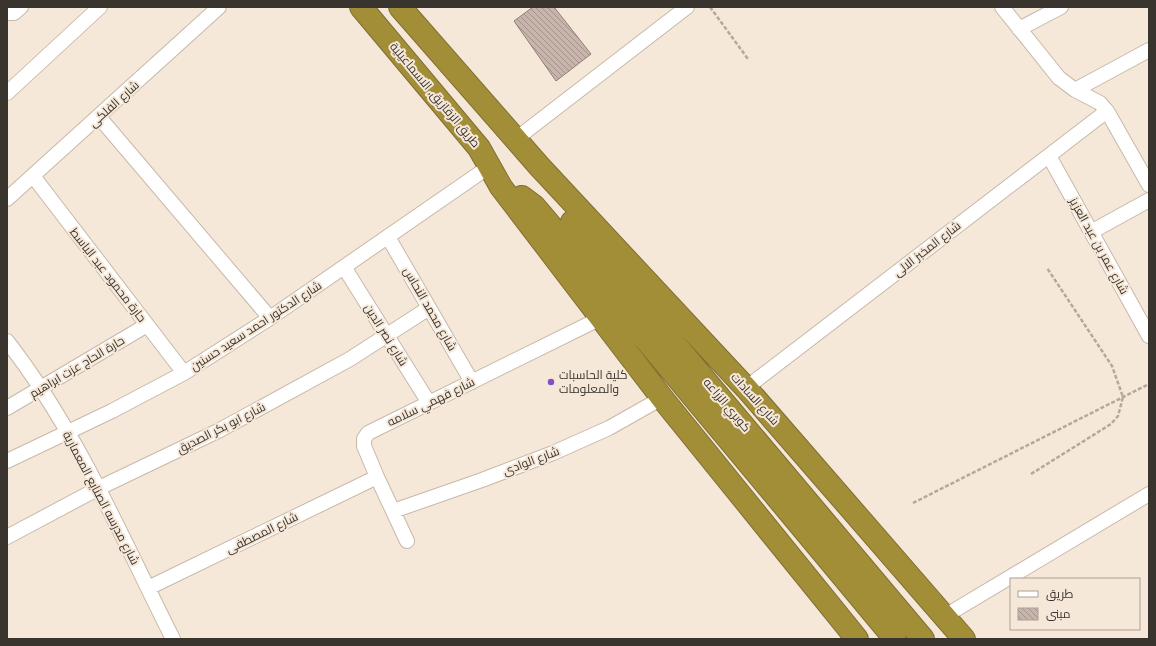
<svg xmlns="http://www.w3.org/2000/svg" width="1156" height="646" font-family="'Times New Roman',Cairo,serif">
	<defs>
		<pattern id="building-back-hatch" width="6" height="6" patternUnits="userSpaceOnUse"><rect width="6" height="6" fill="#c9b4ab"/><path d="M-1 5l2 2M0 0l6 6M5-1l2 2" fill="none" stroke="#a4938c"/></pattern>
	</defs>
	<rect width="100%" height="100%" fill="#f6e8d8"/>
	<path fill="url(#building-back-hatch)" stroke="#917e76" d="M 533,7 L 554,7 L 591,54 L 556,81 L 514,21 Z"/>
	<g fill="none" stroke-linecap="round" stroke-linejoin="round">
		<defs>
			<path id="street" d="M 1002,7 L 1059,78 L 1075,90 L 1100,103 L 1107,111 L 1149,185
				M 7,13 L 14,13 L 21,7
				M 1019,29 L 1061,7
				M 1075,90 L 1149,50
				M 7,93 L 100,7
				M 99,117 L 270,318
				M 516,139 L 687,7
				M 1049,156 L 1149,336
				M 33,176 L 184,373
				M 7,199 L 219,7
				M 1091,232 L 1149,200
				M 388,237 L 472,382
				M 344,267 L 429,403
				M 7,341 C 77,431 122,538 173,639
				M 746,388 L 1107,111
				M 7,408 L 147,325
				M 7,461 L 112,411 L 184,373 L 270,318 L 490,166
				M 393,511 L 482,480 L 553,453 L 609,428 L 662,398
				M 7,537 L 99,488 L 218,431 L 350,359 L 429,308
				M 407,541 L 377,477 L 364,446 L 364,439 L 368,433 L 601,318
				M 148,588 L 377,477
				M 945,616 L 1149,494"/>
			<path id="highway" d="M 361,7 L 479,148 L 501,187 L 662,398 L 857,639
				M 400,7 L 539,166 L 746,388 L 964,639
				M 522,197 L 534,206 L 546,220 L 895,639
				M 572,222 L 923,639"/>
		</defs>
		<use href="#street" stroke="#c7b8a9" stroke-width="16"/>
		<use href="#highway" stroke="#7e6e34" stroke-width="24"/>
		<path stroke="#b3a89b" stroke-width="2.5" stroke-dasharray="4 2" stroke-linecap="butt" d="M 710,7 L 748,59
			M 1031,474 L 1111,424 L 1118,416 L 1123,397 L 1112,366 L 1047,268
			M 913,503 L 1149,384"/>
		<use href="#street" stroke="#fff" stroke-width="14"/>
		<use href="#highway" stroke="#a38e38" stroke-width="22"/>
	</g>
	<circle fill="#824fc7" stroke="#f6e8d8" stroke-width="1.5" cx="551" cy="382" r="4"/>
	<g text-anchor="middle" stroke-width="4" stroke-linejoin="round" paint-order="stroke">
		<g font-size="12" fill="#3a342e" stroke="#f6e8d8">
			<text transform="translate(435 95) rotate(50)" y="4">طريق الزقازيق, الاسماعيلية</text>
			<text transform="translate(114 104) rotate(-42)" y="4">شارع الفلكى</text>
			<text transform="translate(1099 246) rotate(61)" y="4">شارع عمر بن عبد العزيز</text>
			<text transform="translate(927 249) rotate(-38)" y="4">شارع المخبز الالى</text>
			<text transform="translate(108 275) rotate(52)" y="4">حارة محمود عبد الباسط</text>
			<text transform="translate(430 309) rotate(60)" y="4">شارع محمد النحاس</text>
			<text transform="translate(256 326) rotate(-33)" y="4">شارع الدكتور احمد سعيد حسنين</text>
			<text transform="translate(386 335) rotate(58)" y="4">شارع نصر الدين</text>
			<text transform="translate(77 367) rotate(-31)" y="4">حارة الحاج عزت ابراهيم</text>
			<text transform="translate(755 399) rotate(48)" y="4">شارع السادات</text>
			<text transform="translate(431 402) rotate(-26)" y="4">شارع فهمي سلامه</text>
			<text transform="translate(727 405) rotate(50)" y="4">كوبري الزراعه</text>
			<text transform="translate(221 428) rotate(-27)" y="4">شارع ابو بكر الصديق</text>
			<text transform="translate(531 461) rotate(-21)" y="4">شارع الوادى</text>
			<text transform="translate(101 498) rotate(62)" y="4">شارع مدرسه الصنايع المعمارية</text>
			<text transform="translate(262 533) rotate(-26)" y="4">شارع المصطفى</text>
		</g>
		<g font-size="12" fill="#3a342e" stroke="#f6e8d8" text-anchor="start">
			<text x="559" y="379">كلية الحاسبات<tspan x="559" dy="14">والمعلومات</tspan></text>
		</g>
	</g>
	<rect width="1156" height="646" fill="none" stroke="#3a342e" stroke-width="16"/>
	<rect x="1010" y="578" width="130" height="52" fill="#f6e8d8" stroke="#aba094"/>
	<rect x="1018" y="591" width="20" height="6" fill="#ffffff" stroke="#aba094"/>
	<text x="1046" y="598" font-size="12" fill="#3a342e">طريق</text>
	<rect x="1018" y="608" width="20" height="12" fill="url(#building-back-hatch)" stroke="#aba094"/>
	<text x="1046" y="618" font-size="12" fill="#3a342e">مبنى</text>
</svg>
